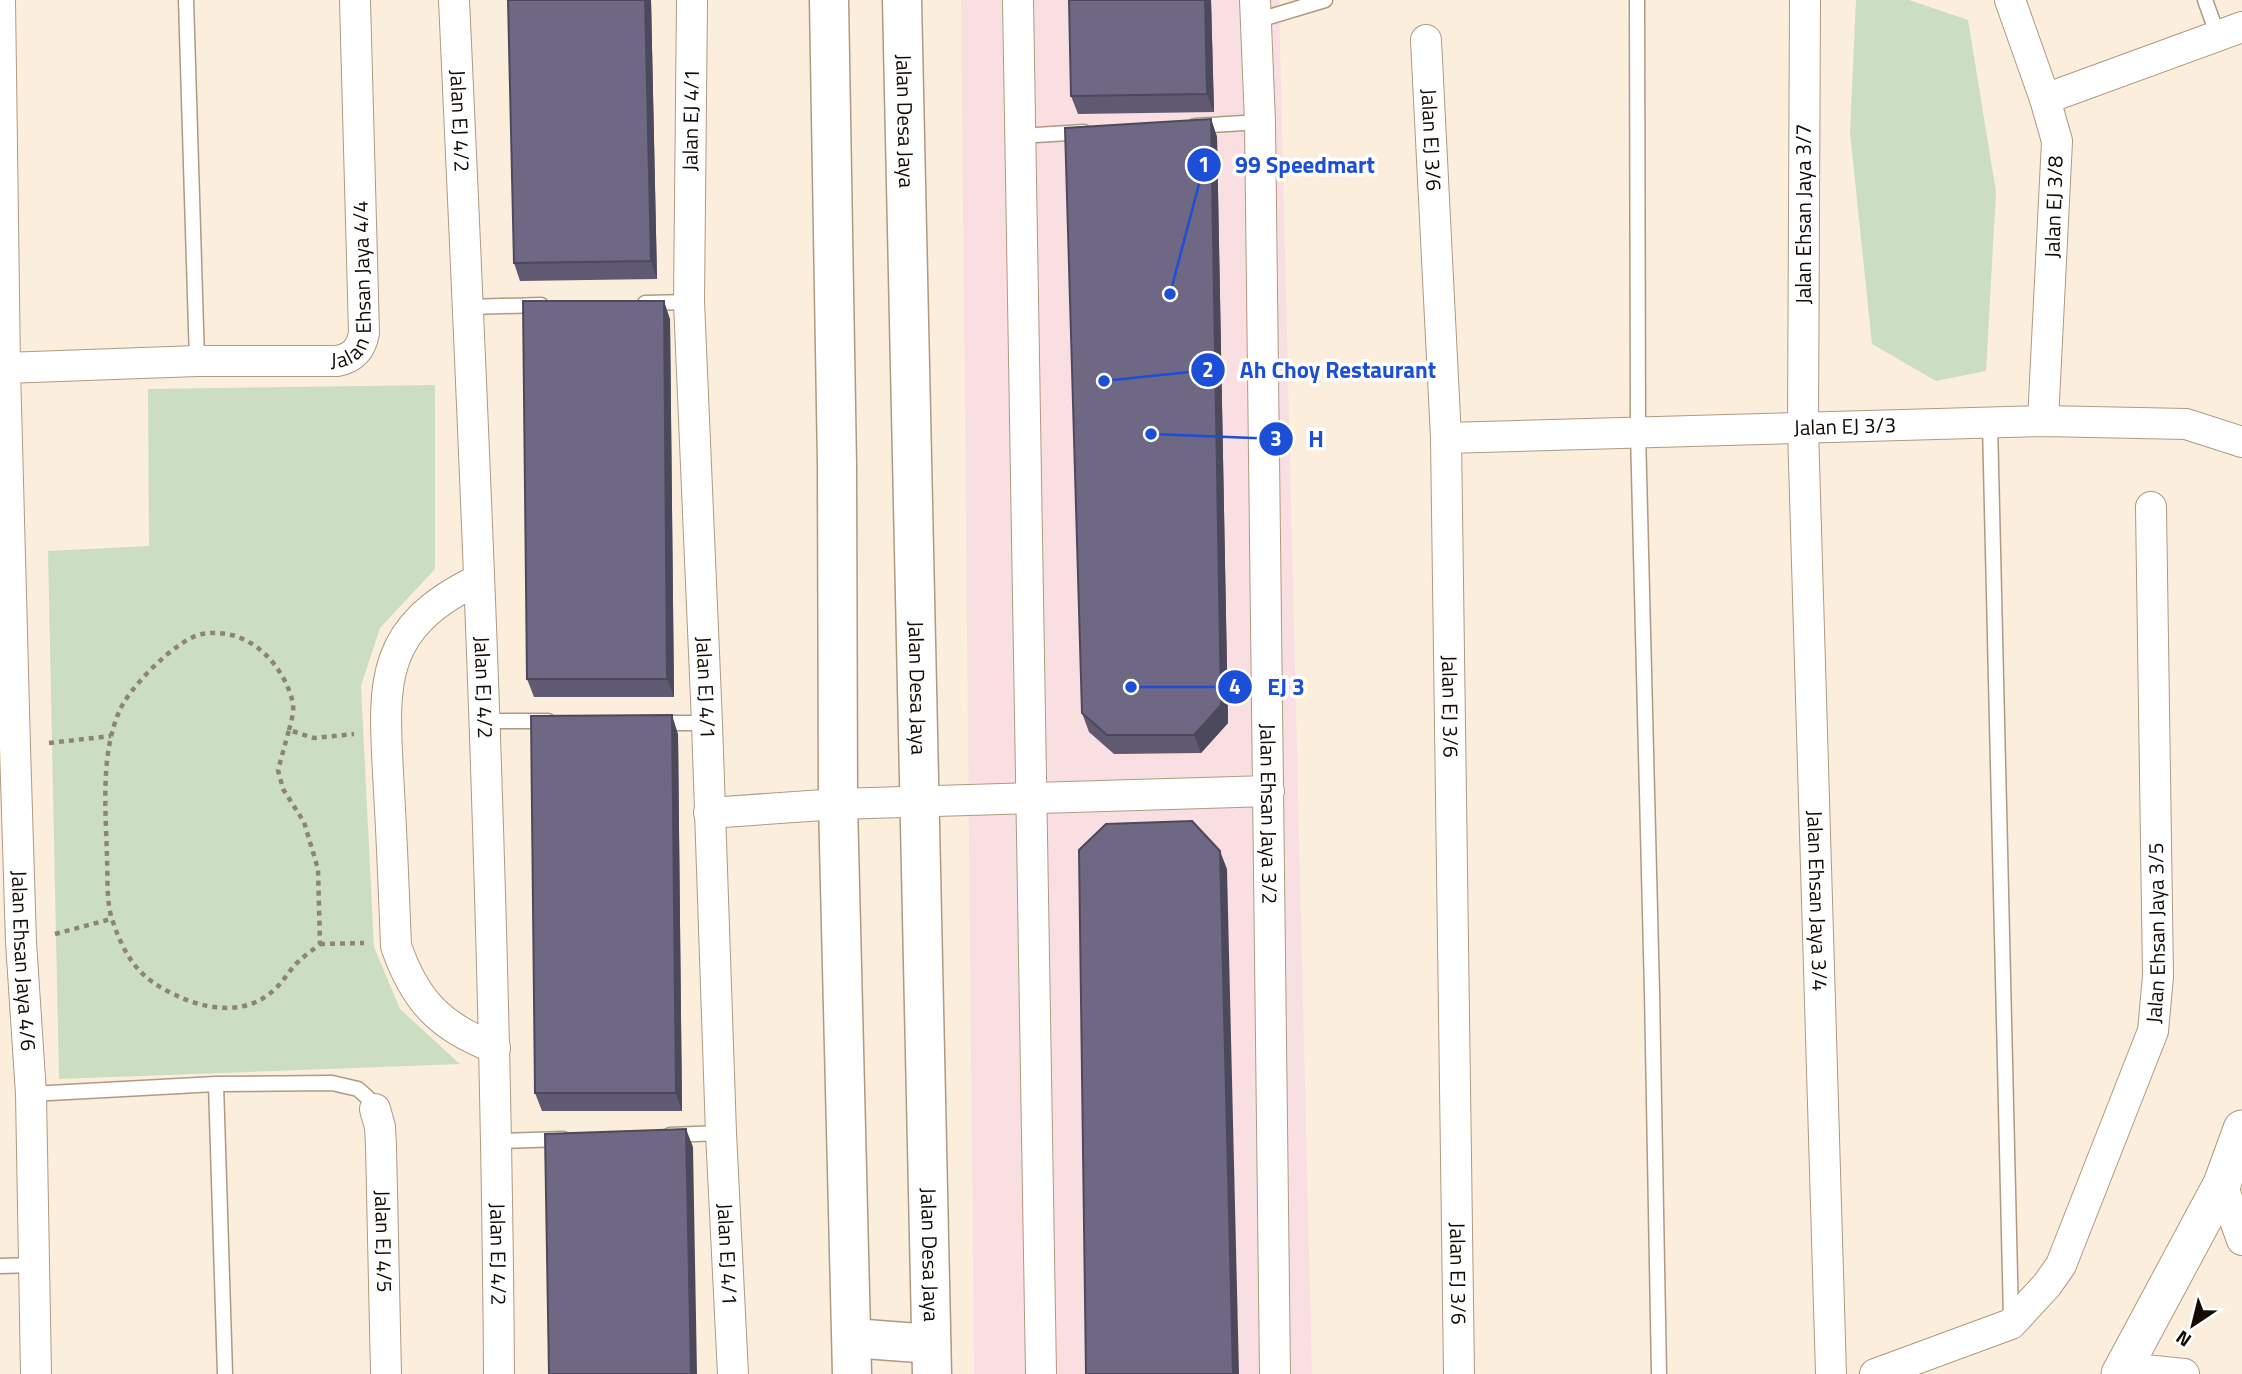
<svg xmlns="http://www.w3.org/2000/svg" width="2242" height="1374" font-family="'Titillium Web',sans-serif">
	<rect width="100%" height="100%" fill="#fceedd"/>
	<path fill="#fadfe2" d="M 961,0 L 1279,0 L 1312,1374 L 974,1374 Z"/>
	<path fill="#ccdec1" d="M 1856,0 L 1909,0 L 1968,20 L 1996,192 L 1986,371 L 1936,381 L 1872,344 L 1850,133 Z
		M 435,385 L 435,569 L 380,628 L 361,686 L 374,947 L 400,1009 L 460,1064 L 59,1079 L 48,551 L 149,546 L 148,389 Z"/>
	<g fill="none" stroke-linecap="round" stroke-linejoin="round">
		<defs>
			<path id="service" d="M 186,0 L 197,361
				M 1637,0 L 1638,432 L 1652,992 L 1659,1374
				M 2205,0 L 2218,36
				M 1256,21 L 1325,0
				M 1195,126 L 1260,122
				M 1020,136 L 1084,132
				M 645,303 L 689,302
				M 468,307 L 541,305
				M 1990,423 L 2011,1319
				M 484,721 L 548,721
				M 656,723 L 707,723
				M 216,1084 L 225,1374
				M 31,1094 L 216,1084 L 332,1083 L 358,1089 L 368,1098 L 375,1109
				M 670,1135 L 721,1133
				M 498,1141 L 563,1139
				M 0,1266 L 33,1265"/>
			<g id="minor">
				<path id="s1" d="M 0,0 L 5,368 L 15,747 L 21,942 L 31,1094 L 36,1374"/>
				<path id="s2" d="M 454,0 C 475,458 496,916 499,1374"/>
				<path id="s3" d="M 692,0 L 689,302 L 707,723 L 721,1133 L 733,1374"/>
				<path d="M 1018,0 L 1041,1374"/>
				<path id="s4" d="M 1255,0 L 1260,122 L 1275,1374"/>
				<path id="s5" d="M 1805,0 L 1803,428 L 1831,1374"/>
				<path d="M 2010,0 L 2045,99 L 2057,141 L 2043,421"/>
				<path id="s6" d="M 1426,40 L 1446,438 L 1459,1374"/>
				<path d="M 2045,99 L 2242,27"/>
				<path id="s7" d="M 5,368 L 197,361 L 337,361 C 353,358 361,350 364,333 L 355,0"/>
				<path id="s8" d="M 1446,438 L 2043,421 L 2186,424 L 2242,442"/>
				<path d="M 478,580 C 373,630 384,690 389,791 C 392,842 394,894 396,946 C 415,1001 440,1027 495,1048"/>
				<path d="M 709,813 L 838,804 L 1269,791"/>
				<path id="s9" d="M 375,1109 L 380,1127 L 381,1146 L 386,1374"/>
				<path d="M 2222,1184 L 2242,1240"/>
				<path d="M 2125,1368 L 2184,1374"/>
				<path id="s10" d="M 1875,1374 L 2011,1324 L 2047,1285 L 2061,1265 L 2153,1031 L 2158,976 L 2151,507"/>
			</g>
			<path id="tertiary" d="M 2120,1374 L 2222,1184 L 2242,1129"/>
			<g id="secondary">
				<path d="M 829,0 L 837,465 L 838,804 L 852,1374"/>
				<path id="s11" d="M 902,0 L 932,1374"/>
				<path d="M 852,1338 L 931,1344"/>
			</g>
		</defs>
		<use href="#service" stroke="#af9a7f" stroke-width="17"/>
		<use href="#minor" stroke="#af9a7f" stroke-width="32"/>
		<use href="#tertiary" stroke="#af9a7f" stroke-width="39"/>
		<use href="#secondary" stroke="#af9a7f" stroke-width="41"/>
		<path stroke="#8e8377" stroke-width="4.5" stroke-dasharray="5 5" stroke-linecap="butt" d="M 289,730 C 291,723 294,712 293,704 C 290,687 278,666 265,654 C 248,638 227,630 202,634 C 178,638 128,688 119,712 C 100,756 106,812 107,859 C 108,879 106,904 113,922 C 123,951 135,973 162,988 C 196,1008 243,1020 275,989 C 284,981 290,969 299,961 C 305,955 313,950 320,944 L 318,869 L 304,822 L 283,789 L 278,770 L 289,730 L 314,738 L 354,734
			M 49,743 L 111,736
			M 55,934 L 111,919
			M 320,944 L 364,943"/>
		<use href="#service" stroke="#fff" stroke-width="14"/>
		<use href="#minor" stroke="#fff" stroke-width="30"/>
		<use href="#tertiary" stroke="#fff" stroke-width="37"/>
		<use href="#secondary" stroke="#fff" stroke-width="38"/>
	</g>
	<path fill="#5f5972" d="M 651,0 L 657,279 L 520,281 L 514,263 Z
		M 1211,0 L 1214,112 L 1078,114 L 1071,96 Z
		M 1211,119 L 1217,137 L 1228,723 L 1201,753 L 1114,754 L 1089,732 L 1082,713 Z
		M 670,319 L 674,697 L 534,697 L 527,679 Z
		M 678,734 L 682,1111 L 542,1111 L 535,1093 Z"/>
	<path fill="#4d495c" d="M 645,0 L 651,0 L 657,279 L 651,261 Z
		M 1205,0 L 1211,0 L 1214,112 L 1207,94 Z
		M 1211,119 L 1217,137 L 1228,723 L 1201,753 L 1194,735 Z
		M 664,301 L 670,319 L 674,697 L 667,679 Z
		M 672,715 L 678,734 L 682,1111 L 676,1093 Z
		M 1220,851 L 1227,869 L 1239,1374 L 1233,1374 Z
		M 686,1129 L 693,1147 L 697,1374 L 691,1374 Z"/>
	<path fill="#6e6884" stroke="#4d495c" stroke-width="2" d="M 508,0 L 645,0 L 651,261 L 514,263 Z
		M 1069,0 L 1205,0 L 1207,94 L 1071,96 Z
		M 1211,119 L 1221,705 L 1194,735 L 1107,735 L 1082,713 L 1065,128 Z
		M 523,301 L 664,301 L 667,679 L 527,679 Z
		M 672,715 L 676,1093 L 535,1093 L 531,716 Z
		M 1192,821 L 1220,851 L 1233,1374 L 1086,1374 L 1079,850 L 1106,824 Z
		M 686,1129 L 691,1374 L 549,1374 L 545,1134 Z"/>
	<g text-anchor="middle" stroke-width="7" stroke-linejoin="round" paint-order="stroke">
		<g font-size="21" fill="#130b04" stroke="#fff">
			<text dy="7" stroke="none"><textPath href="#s2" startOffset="121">Jalan EJ 4/2</textPath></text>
			<text transform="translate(691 120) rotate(-89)" y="7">Jalan EJ 4/1</text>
			<text dy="7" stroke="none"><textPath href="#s11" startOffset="121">Jalan Desa Jaya</textPath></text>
			<text dy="7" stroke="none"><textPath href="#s6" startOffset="100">Jalan EJ 3/6</textPath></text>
			<text transform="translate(2054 207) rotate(-88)" y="7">Jalan EJ 3/8</text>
			<text transform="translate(1804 214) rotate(-90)" y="7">Jalan Ehsan Jaya 3/7</text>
			<text dy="7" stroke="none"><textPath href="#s7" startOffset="416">Jalan Ehsan Jaya 4/4</textPath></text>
			<text dy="7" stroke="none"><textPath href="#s8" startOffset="399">Jalan EJ 3/3</textPath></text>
			<text dy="7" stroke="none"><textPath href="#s2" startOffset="688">Jalan EJ 4/2</textPath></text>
			<text dy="7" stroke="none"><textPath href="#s3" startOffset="688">Jalan EJ 4/1</textPath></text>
			<text dy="7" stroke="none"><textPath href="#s11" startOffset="688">Jalan Desa Jaya</textPath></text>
			<text dy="7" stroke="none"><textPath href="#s6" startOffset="667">Jalan EJ 3/6</textPath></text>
			<text dy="7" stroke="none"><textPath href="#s4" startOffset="814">Jalan Ehsan Jaya 3/2</textPath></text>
			<text dy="7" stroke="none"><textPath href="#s5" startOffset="901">Jalan Ehsan Jaya 3/4</textPath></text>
			<text dy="7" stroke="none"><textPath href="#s10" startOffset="572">Jalan Ehsan Jaya 3/5</textPath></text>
			<text dy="7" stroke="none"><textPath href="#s1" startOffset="961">Jalan Ehsan Jaya 4/6</textPath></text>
			<text dy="7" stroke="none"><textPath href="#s9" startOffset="133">Jalan EJ 4/5</textPath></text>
			<text dy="7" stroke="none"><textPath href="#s2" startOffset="1255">Jalan EJ 4/2</textPath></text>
			<text dy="7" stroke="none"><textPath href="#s3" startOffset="1255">Jalan EJ 4/1</textPath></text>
			<text dy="7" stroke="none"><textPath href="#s11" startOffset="1255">Jalan Desa Jaya</textPath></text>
			<text dy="7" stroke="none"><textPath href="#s6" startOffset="1234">Jalan EJ 3/6</textPath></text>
		</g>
	</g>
	<path fill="none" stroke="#1d4ed8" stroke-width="2.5" d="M1170 294L1204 165M1104 381L1208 370M1151 434L1276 439M1131 687L1235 687"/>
	<g fill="#1d4ed8" stroke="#fff" stroke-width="2.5">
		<circle cx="1170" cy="294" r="7"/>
		<circle cx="1104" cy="381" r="7"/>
		<circle cx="1151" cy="434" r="7"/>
		<circle cx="1131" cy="687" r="7"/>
		<circle cx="1204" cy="165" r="18"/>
		<circle cx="1208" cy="370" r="18"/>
		<circle cx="1276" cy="439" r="18"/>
		<circle cx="1235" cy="687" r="18"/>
	</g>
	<g font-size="21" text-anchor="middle" font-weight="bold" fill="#fff">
		<text x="1204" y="172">1</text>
		<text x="1208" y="377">2</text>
		<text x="1276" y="446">3</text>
		<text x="1235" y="694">4</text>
	</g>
	<g font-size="23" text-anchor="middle" font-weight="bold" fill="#1d4ed8" stroke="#fff" stroke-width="7" stroke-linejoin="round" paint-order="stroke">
		<text x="1305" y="173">99 Speedmart</text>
		<text x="1338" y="378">Ah Choy Restaurant</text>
		<text x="1316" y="447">H</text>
		<text x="1286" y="695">EJ 3</text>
	</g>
	<g transform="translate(2193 1325) rotate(215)" stroke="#ffffff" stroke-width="5" paint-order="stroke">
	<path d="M0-5L12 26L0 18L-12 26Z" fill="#130b04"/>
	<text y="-10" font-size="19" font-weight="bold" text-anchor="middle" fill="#130b04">N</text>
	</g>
</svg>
